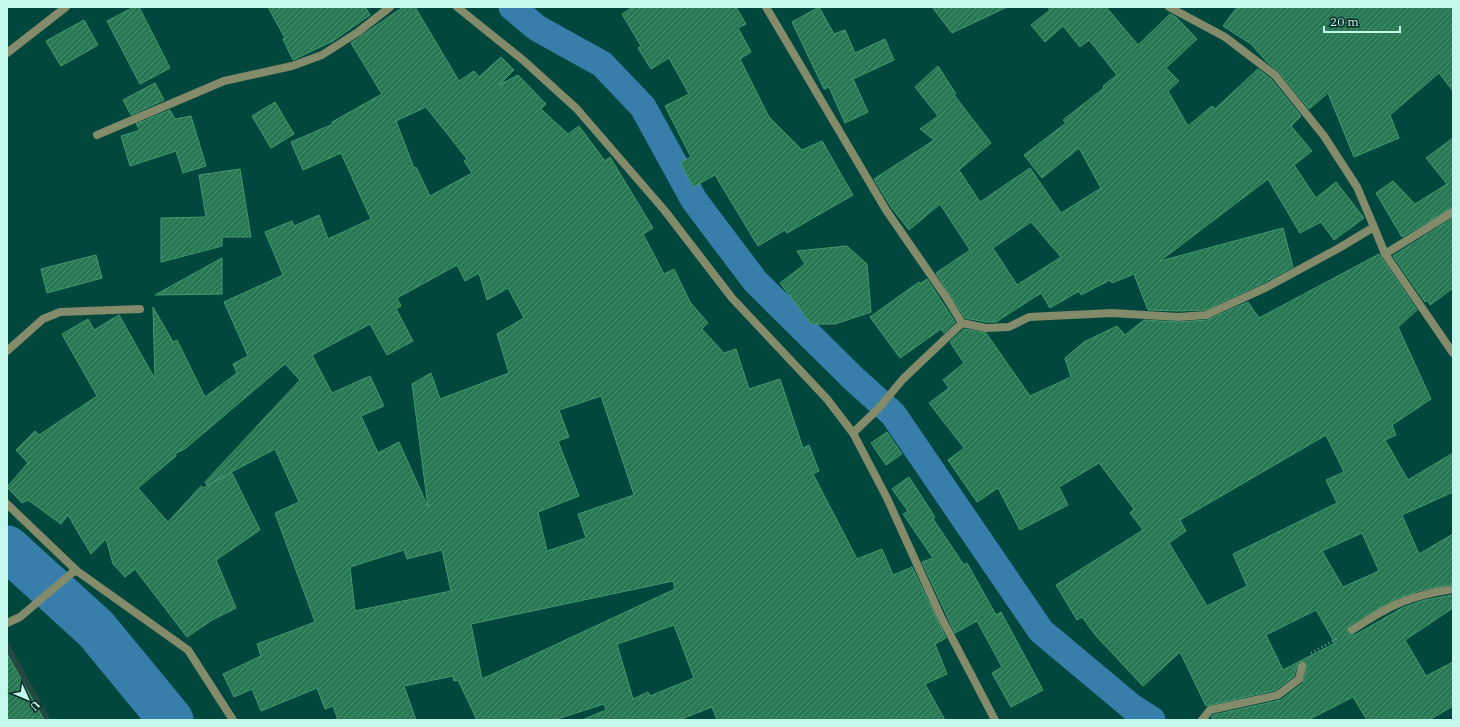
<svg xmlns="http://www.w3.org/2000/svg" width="1460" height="727" font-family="'IBM Plex Serif',serif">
	<defs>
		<pattern id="building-hatch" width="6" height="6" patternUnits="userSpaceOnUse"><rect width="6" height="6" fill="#267752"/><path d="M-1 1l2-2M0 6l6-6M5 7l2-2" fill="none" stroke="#4e9273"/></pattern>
	</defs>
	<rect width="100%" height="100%" fill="#02473d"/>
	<path fill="#234a42" d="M 7,640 L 51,720 L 7,720 Z"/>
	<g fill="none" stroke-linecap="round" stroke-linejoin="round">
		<path stroke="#377eab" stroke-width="27" d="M 512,7 L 537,28 L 602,64 L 643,107 L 694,200 L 755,281 L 854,379 L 893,414 L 1041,631 L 1133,708 L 1152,720"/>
		<path stroke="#377eab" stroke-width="45" d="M 7,548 L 96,629 L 171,720"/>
	</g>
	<path fill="url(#building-hatch)" stroke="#429a6f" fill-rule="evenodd" d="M 134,7 L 139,7 L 170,68 L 140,84 L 107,21 Z
		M 268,7 L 365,7 L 370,15 L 333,41 L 293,60 L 283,39 L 285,38 Z
		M 403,7 L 415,7 L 459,81 L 474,71 L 479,77 L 501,57 L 514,70 L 499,85 L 518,75 L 546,104 L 541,109 L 568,134 L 579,126 L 605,161 L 610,157 L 653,228 L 643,234 L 664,274 L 674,269 L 690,302 L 708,323 L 702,329 L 724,353 L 736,349 L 749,389 L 780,379 L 803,448 L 809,445 L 819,471 L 813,474 L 857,559 L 882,549 L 893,575 L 912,567 L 946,638 L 935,644 L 947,674 L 925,684 L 945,720 L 717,720 L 712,707 L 679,720 L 582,720 L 606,710 L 604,704 L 554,720 L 477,720 L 458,680 L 454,681 L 453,676 L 404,686 L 416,720 L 338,720 L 333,706 L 325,709 L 317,688 L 261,711 L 252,689 L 234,697 L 223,674 L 261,656 L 257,644 L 315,622 L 275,513 L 299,502 L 275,449 L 207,485 L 205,482 L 300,380 L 285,364 L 186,448 L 175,454 L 176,456 L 138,488 L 168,522 L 201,486 L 203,488 L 232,473 L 260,530 L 216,560 L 236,608 L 212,620 L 187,637 L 135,569 L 125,577 L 113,564 L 106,539 L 91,554 L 68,515 L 61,524 L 28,500 L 22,503 L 7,487 L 28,463 L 16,450 L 35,431 L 39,435 L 97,396 L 62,334 L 88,319 L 94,330 L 119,315 L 155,379 L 153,307 L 173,342 L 177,340 L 205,397 L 237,373 L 233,364 L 248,356 L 224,302 L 283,275 L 265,232 L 292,221 L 294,226 L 319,215 L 328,239 L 371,219 L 341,153 L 303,170 L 291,142 L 333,124 L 332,122 L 382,94 L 351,43 ZM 426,107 L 467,159 L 464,161 L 472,173 L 430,196 L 416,167 L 414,168 L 396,121 ZM 457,265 L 465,281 L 479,273 L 487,300 L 508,288 L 524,318 L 497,334 L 509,373 L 440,399 L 431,373 L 412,384 L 428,507 L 399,442 L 378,453 L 361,416 L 384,406 L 370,376 L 332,393 L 312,355 L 370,324 L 387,355 L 413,341 L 396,309 L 401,306 L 397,298 ZM 601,396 L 634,495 L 578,514 L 586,538 L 547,551 L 538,512 L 579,496 L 558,441 L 569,437 L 559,410 ZM 404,550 L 407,559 L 442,550 L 451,591 L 355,611 L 350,567 ZM 673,581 L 675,589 L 482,679 L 471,624 ZM 674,625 L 694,678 L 650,696 L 648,692 L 633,699 L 617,644 Z
		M 633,7 L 736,7 L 746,24 L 738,28 L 751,52 L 740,59 L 769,117 L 802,150 L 822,141 L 853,195 L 787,233 L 785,230 L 758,246 L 715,175 L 693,187 L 680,162 L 691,157 L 665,106 L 689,94 L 669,58 L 651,69 L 638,48 L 641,46 L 622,14 Z
		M 819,7 L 834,34 L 845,30 L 855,53 L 885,39 L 894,60 L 853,79 L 868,112 L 845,123 L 829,87 L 824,89 L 792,22 Z
		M 932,7 L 1007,7 L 952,33 Z
		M 1048,7 L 1106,7 L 1138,45 L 1170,14 L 1176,17 L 1197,39 L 1166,68 L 1179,81 L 1168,91 L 1188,126 L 1212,106 L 1215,109 L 1258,69 L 1271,79 L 1301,116 L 1291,126 L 1312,151 L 1294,165 L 1316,198 L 1336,182 L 1364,218 L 1334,240 L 1321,222 L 1300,233 L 1268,179 L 1160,261 L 1283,228 L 1293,267 L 1265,282 L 1205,310 L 1178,311 L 1148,310 L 1134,274 L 1112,283 L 1110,280 L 1081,295 L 1079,291 L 1050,308 L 1041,293 L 996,322 L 986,322 L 965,318 L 936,273 L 970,250 L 940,204 L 909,230 L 891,207 L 874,179 L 934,140 L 920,129 L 938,116 L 915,87 L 938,66 L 956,94 L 954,95 L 991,143 L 959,170 L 980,202 L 1030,168 L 1061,213 L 1101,188 L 1079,148 L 1042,178 L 1024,155 L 1066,123 L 1063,120 L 1104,88 L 1103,86 L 1117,75 L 1089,40 L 1080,47 L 1063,26 L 1045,42 L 1031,25 L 1050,10 ZM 1031,222 L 1061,257 L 1017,285 L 993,248 Z
		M 1237,7 L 1453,7 L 1453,91 L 1439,73 L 1390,115 L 1399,138 L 1354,157 L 1328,93 L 1309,109 L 1279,72 L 1267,62 L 1251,44 L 1223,26 Z
		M 84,20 L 98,45 L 61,66 L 46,41 Z
		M 155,83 L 164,100 L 131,115 L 123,100 Z
		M 275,102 L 294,134 L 271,148 L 252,116 Z
		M 170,110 L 175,119 L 191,116 L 206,166 L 183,173 L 176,151 L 130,166 L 121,136 L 140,130 L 136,124 Z
		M 1453,138 L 1453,207 L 1402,237 L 1376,193 L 1393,181 L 1415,204 L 1447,184 L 1426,158 Z
		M 240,169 L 251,237 L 222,237 L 222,246 L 161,262 L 161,218 L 206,217 L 199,175 Z
		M 1453,218 L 1453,288 L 1430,305 L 1427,300 L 1425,302 L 1393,256 Z
		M 847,246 L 867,264 L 871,312 L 835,324 L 811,324 L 780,283 L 805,264 L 797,251 Z
		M 1379,254 L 1417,310 L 1398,327 L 1431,399 L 1392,425 L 1396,435 L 1385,440 L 1408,480 L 1453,453 L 1453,492 L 1402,515 L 1419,554 L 1453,534 L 1453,584 L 1422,590 L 1398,598 L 1363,617 L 1349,626 L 1347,631 L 1350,635 L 1355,635 L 1402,608 L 1425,600 L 1453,595 L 1453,608 L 1405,640 L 1426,676 L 1453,662 L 1453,706 L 1429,720 L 1367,720 L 1353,697 L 1308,720 L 1213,720 L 1211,717 L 1213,715 L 1281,700 L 1303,683 L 1307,664 L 1303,661 L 1298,662 L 1294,676 L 1276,690 L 1206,706 L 1180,652 L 1143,686 L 1096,636 L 1082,617 L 1077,620 L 1056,585 L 1143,530 L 1130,513 L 1134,509 L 1099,463 L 1059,487 L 1068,505 L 1020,530 L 998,488 L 977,502 L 948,460 L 964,448 L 929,403 L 949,388 L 943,380 L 964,363 L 950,342 L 964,329 L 986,333 L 1030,396 L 1071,377 L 1065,358 L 1084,342 L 1117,326 L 1125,335 L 1144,320 L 1178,322 L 1207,320 L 1248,302 L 1259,318 ZM 1326,435 L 1344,472 L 1326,480 L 1337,503 L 1233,554 L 1247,586 L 1207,606 L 1169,543 L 1186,531 L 1180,520 ZM 1362,533 L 1379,571 L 1343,587 L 1322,551 ZM 1316,610 L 1335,643 L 1283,670 L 1266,635 Z
		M 96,255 L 102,278 L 47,293 L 41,269 Z
		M 222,258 L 222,294 L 155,295 Z
		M 927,279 L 955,322 L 944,333 L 941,329 L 900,358 L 870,317 L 919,282 L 920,284 Z
		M 887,432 L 902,454 L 886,465 L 871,443 Z
		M 909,477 L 935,517 L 933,519 L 964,565 L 967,563 L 996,615 L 1001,612 L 1043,690 L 1011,707 L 992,673 L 1002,667 L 977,621 L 955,633 L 922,562 L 933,558 L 903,514 L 908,511 L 892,489 Z
		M 7,654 L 44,720 L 7,720 Z"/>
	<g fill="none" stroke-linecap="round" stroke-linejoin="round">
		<path stroke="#6ba79c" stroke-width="2.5" stroke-dasharray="1 3" stroke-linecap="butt" d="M 1311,653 L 1338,638"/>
		<path stroke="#838b6a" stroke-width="8" d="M 457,7 L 523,60 L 577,109 L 665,211 L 732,298 L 827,399 L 853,433 L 887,498 L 941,617 L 995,720
			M 766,7 L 886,210 L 946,297 L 962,323
			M 1169,7 L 1225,37 L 1275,75 L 1324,136 L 1357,187 L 1374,227
			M 7,53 L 66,7
			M 97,135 L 224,81 L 292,66 L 322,55 L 358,32 L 390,7
			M 1385,254 L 1453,212
			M 7,351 L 43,319 L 60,312 L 140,309
			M 853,433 L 879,408 L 903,379 L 962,323 L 986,328 L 1009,327 L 1029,317 L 1112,313 L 1178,317 L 1206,315 L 1267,287 L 1339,248 L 1374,227 L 1385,254 L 1453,353
			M 7,504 L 77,571 L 188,650 L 233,720
			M 7,623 L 20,617 L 73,572 L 77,571
			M 1352,630 C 1390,605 1408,596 1453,589
			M 1202,720 L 1210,710 L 1278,695 L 1299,679 L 1302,666"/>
	</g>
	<rect width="1460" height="727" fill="none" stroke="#c5f8ec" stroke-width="16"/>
	<g transform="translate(28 699) rotate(134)" stroke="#052a24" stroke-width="3" paint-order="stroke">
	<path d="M0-3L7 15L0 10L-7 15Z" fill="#c5f8ec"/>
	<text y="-6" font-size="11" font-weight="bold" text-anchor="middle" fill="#c5f8ec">U</text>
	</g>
	<path d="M1324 26v6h76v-6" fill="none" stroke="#c5f8ec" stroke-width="2"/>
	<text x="1330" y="26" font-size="12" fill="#c5f8ec" stroke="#052a24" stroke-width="3" paint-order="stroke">20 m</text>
</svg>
